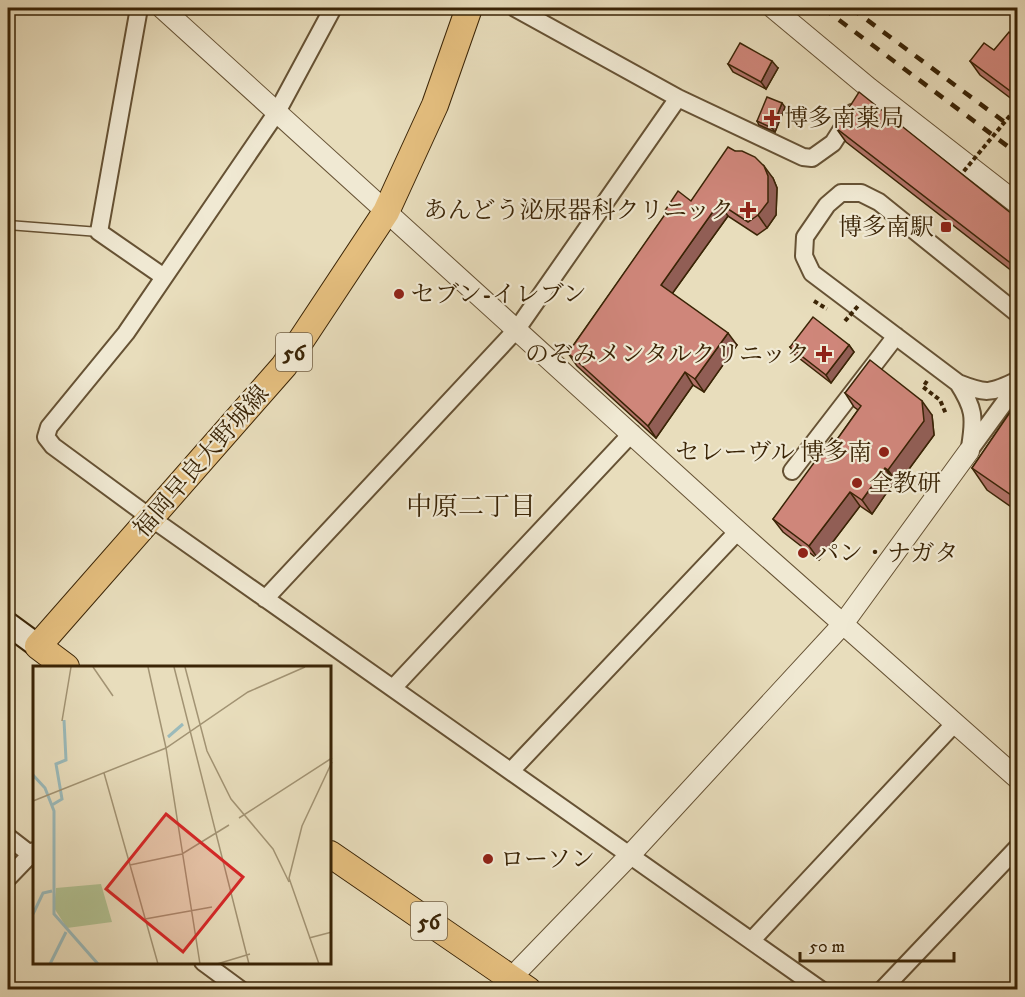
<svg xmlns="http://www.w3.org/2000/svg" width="1025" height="997" font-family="'IM FELL DW Pica','Noto Serif JP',serif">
	<rect width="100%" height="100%" fill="#e8ddbc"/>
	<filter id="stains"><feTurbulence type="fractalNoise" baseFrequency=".00333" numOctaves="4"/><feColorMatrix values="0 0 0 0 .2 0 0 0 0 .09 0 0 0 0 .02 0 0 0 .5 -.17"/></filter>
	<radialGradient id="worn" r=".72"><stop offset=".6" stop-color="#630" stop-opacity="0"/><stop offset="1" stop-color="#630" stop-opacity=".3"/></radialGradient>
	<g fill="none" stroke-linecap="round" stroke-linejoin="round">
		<defs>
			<path id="service" d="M 8,225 L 99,232"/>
			<path id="minor" d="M 139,8 L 99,232 L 164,277
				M 333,8 L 277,112 L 126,333 L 49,427 L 46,437 L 53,446 L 151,518 L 821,990
				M 515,8 L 678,98 L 803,157 L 812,158 L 833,143 L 852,113
				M 1018,314 L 879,202 L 861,193 L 841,193 L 827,205 L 805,237 L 804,256 L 812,273 L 958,383 C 986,394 990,394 1018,380
				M 958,383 C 974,408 975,417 970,447
				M 969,451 L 1018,384
				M 792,471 L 896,336
				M 265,599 L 517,329 L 678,98
				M 393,688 L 632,433
				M 511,771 L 738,531
				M 8,837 L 30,854
				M 8,878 L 34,851
				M 752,940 L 955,723
				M 203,962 L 241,990
				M 882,990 L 1018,847"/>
			<path id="tertiary" d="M 162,8 L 738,531 L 1018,779
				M 773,8 L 869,88 L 1018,204
				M 511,978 L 631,854 L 843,624 L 969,451"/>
			<path id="secondary" d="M 8,624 L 38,646"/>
			<path id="primary" d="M 66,667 L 38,646 L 284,366 L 386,212 L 435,105 L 469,8
				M 330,854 L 528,990"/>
		</defs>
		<use href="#service" stroke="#665234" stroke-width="11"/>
		<use href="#minor" stroke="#665234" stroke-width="20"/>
		<use href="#tertiary" stroke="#665234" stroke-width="22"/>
		<use href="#secondary" stroke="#3a2406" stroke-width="26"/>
		<use href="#primary" stroke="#3a2406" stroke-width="28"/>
		<path stroke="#3a2406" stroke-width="4" stroke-dasharray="4.5 3" stroke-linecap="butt" d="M 814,301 L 827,309
			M 927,381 L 923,387 L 940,400 L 946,414"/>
		<use href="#service" stroke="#f0e9d3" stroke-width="8"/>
		<use href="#minor" stroke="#f0e9d3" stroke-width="16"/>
		<use href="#tertiary" stroke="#f0e9d3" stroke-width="20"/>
		<use href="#secondary" stroke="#f0e9d3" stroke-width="22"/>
		<use href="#primary" stroke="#e4be7e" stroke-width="26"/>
		<path stroke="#3a2406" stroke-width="4.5" stroke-dasharray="10 10" stroke-linecap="butt" d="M 823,8 L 1018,154
			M 851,8 L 1018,132"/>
		<path stroke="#3a2406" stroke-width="4" stroke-dasharray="4.5 3" stroke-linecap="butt" d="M 959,177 L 1018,106
			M 845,321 L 858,306"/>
	</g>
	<path fill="#b27369" stroke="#3a2406" stroke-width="1.5" d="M 1017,39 L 1017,103 L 980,75 L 970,61 Z
		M 728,64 L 778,68 L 766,89 L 733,72 Z
		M 785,107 L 775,132 L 759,125 L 757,121 Z
		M 836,128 L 1017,218 L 1017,275 L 846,142 Z
		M 735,151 L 773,178 L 777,188 L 776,215 L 767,228 L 757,235 L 728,216 L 672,294 L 737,345 L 704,392 L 693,385 L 656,438 L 577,366 L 568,353 L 666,214 L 664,212 L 691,201 Z
		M 849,345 L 854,352 L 831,383 L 795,355 L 790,347 Z
		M 845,393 L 932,415 L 934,435 L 898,484 L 894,482 L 872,514 L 860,506 L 819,560 L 783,532 L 773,519 L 836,441 L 858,410 L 854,407 Z
		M 1017,402 L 1017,511 L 987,490 L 972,468 Z"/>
	<path fill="#915e55" stroke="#3a2406" stroke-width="1.5" d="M 772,61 L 778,68 L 766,89 L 761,82 Z
		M 782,103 L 785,107 L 775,132 L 772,128 Z
		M 764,166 L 773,178 L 777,188 L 776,215 L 767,228 L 758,215 Z
		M 719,203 L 728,216 L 669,298 L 661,285 Z
		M 728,333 L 737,345 L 704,392 L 695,379 Z
		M 849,345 L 854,352 L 831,383 L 826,375 Z
		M 685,372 L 693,385 L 656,438 L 648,426 Z
		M 922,401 L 932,415 L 934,435 L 898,484 L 888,470 Z
		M 885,468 L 894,482 L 872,514 L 862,500 Z
		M 850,492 L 860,506 L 819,560 L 809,546 Z"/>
	<path fill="#cf867a" stroke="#3a2406" stroke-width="1.5" d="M 1009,32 L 1017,39 L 1017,96 L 970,61 L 984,43 L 994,50 Z
		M 740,43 L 772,61 L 761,82 L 728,64 Z
		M 859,92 L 1017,218 L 1017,268 L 836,128 Z
		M 767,97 L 782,103 L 772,128 L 757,121 Z
		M 728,147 L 735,151 L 742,151 L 755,157 L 764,166 L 768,176 L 768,202 L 758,215 L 748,222 L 719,203 L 661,285 L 728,333 L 695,379 L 685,372 L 648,426 L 568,353 L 666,213 L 664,212 L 678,191 L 691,201 Z
		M 813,317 L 849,345 L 826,375 L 790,347 Z
		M 870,360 L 922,401 L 924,421 L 888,470 L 885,468 L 862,500 L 850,492 L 809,546 L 773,519 L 832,438 L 836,441 L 861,406 L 845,393 Z
		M 1017,402 L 1017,499 L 972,468 Z
		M 1017,729 L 1017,739 L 1013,736 Z"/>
	<g fill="#8f2418" stroke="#f0e9d3" stroke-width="2">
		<path d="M769 109h6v6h6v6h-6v6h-6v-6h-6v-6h6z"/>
		<path d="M745 201h6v6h6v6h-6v6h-6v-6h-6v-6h6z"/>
		<rect x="940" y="221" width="12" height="12" rx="3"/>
		<circle cx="399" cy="294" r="6"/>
		<path d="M821 345h6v6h6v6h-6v6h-6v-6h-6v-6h6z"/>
		<circle cx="884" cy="452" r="6"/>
		<circle cx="857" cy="483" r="6"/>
		<circle cx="803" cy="553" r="6"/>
		<circle cx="488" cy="859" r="6"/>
	</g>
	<g text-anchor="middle" stroke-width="4.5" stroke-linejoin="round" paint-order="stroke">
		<g fill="#f0e9d3" stroke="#715f44" stroke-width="1.5">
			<rect x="276" y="333" width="36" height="38" rx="4.5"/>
			<rect x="411" y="902" width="36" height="38" rx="4.5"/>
		</g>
		<g font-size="22" font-weight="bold" fill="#3a2406">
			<text x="294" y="360">56</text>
			<text x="429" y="929">56</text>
		</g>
		<g font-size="24" fill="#3a2406" stroke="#f0e9d3" text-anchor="start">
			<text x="784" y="126">博多南薬局</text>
			<text x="734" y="218" text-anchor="end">あんどう泌尿器科クリニック</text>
			<text x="934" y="235" text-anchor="end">博多南駅</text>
			<text x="411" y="302">セブン-イレブン</text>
			<text x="810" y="362" text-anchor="end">のぞみメンタルクリニック</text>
			<text x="872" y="460" text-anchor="end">セレーヴル 博多南</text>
			<text x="869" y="491">全教研</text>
			<text x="815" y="561">パン・ナガタ</text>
			<text x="500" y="867">ローソン</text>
		</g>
		<g font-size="24" fill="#3a2406" stroke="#f0e9d3">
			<text transform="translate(201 461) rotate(-49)" y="8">福岡早良大野城線</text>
		</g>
		<g font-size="26" fill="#3a2406" stroke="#f0e9d3">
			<text x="471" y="515">中原二丁目</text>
		</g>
	</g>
	<g transform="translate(33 666)">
		<rect width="298" height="298" fill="#e8ddbc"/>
		<path d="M 68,218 L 79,256 L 34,262 L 21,242 L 23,222 Z" fill="#b2c293"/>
		<path fill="none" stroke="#9bbaba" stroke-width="3" d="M 135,71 L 150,58M 0,109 L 12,122 L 21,145 L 21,248 L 65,298M 19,139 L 29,133 L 23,98 L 33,94 L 31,54M 0,248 L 10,227 L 19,225M 17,298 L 33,266"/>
		<path fill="none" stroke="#a29373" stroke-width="1.5" d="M 60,1 L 80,30M 115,1 L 133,82M 141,1 L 216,298M 152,1 L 174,85 L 198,133 L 240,183 L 256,216M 29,55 L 38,1M 133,82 L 167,298M 71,107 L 125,298M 0,135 L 133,82 L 215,26 L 272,1M 206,152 L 299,92M 97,199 L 149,188 L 196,159M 112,253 L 179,241M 276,272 L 299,266M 184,298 L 217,288M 286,298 L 256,212 L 269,160 L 299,96"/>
		<path fill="#d62828" fill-opacity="0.15" stroke="#d62828" stroke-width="3" d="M 133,148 L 210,211 L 150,286 L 73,223 Z"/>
		<rect width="298" height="298" fill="none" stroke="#3a2406" stroke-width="3"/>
	</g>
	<rect width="1025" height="997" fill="none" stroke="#e8ddbc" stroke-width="30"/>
	<rect x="9" y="9" width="1007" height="979" fill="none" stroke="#3a2406" stroke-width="3"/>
	<rect x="15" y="15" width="995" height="967" fill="none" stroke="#3a2406" stroke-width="1.5"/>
	<path d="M800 952v9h154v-9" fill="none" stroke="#3a2406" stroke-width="3"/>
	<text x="809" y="952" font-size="18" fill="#3a2406" stroke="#f0e9d3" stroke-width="4.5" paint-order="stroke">50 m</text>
	<rect width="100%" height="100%" filter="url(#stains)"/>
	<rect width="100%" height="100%" fill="url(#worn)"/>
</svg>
